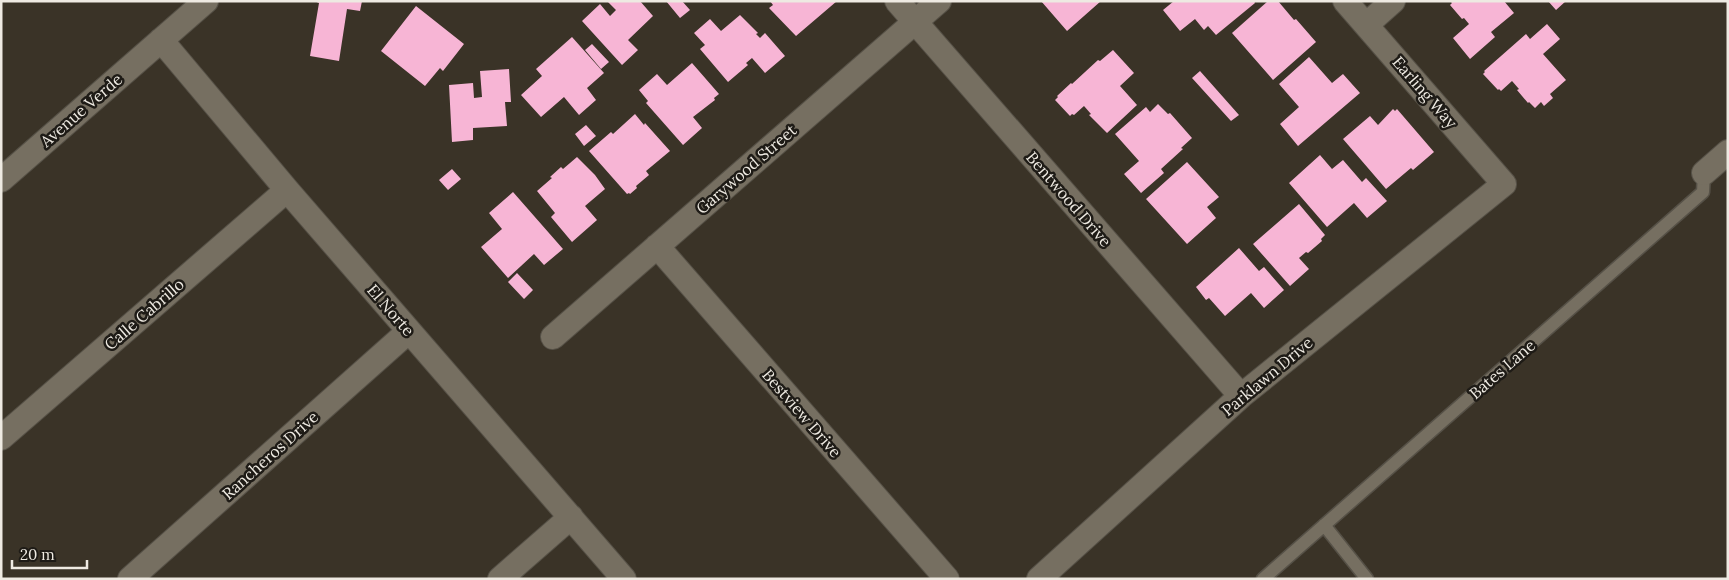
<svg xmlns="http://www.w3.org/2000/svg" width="1729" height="580" font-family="Lora,serif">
	<rect width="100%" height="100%" fill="#3a3327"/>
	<path fill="#f7b5d5" d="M 314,1 L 362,1 L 360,11 L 347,9 L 339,61 L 310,56 L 319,3 Z
		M 607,1 L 640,1 L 653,16 L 628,40 L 638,50 L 622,65 L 582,21 L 600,4 L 610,16 L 616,10 Z
		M 666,1 L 682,1 L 690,10 L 680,18 Z
		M 770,1 L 837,1 L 796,36 L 769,8 L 773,5 Z
		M 1041,1 L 1101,1 L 1067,31 Z
		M 1174,1 L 1254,1 L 1255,3 L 1216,35 L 1208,26 L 1204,30 L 1195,19 L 1180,31 L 1163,10 Z
		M 1268,1 L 1278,1 L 1294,20 L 1296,19 L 1316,42 L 1273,80 L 1232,33 Z
		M 1450,1 L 1504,1 L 1514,13 L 1491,32 L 1495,37 L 1470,59 L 1453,38 L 1469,24 L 1464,18 L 1462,19 L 1450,5 L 1452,3 Z
		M 1548,1 L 1566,1 L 1556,10 Z
		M 416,6 L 464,44 L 443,71 L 440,68 L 425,86 L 381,51 Z
		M 740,15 L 758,33 L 756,34 L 760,38 L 765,33 L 785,56 L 765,73 L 752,58 L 746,63 L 748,65 L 728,82 L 700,49 L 705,45 L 694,33 L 710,19 L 721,31 Z
		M 1547,24 L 1560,39 L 1543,54 L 1566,80 L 1550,94 L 1553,98 L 1544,106 L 1541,102 L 1535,108 L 1529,102 L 1528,103 L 1517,90 L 1519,89 L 1512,81 L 1501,91 L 1499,89 L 1498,90 L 1483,74 L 1485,72 L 1484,71 L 1526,34 L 1530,39 Z
		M 572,37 L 604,73 L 587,88 L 596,100 L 579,115 L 564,97 L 541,117 L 521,95 L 542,76 L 536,69 Z
		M 592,44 L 609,62 L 601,69 L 585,50 Z
		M 1113,50 L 1134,73 L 1120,86 L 1137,105 L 1107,133 L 1089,115 L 1091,114 L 1084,106 L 1074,115 L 1072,114 L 1070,116 L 1055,100 L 1058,97 L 1057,96 L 1071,83 L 1072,84 L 1098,60 L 1100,61 Z
		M 1309,57 L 1332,83 L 1343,74 L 1360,93 L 1298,146 L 1280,124 L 1299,107 L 1279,84 Z
		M 692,63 L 719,94 L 714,98 L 715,100 L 693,117 L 702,128 L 683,145 L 646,103 L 648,101 L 639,90 L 657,74 L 667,85 Z
		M 509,69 L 511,102 L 505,102 L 507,126 L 473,128 L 473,140 L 452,142 L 449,85 L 473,83 L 474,98 L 482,97 L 480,71 Z
		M 1200,71 L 1239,115 L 1231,121 L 1192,78 Z
		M 1158,104 L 1168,114 L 1170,113 L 1192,138 L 1181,148 L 1183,149 L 1161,169 L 1164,173 L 1141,193 L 1124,174 L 1139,161 L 1115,134 L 1146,107 L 1150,112 Z
		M 1393,109 L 1395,111 L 1397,109 L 1434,152 L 1413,170 L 1411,168 L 1386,189 L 1343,139 L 1370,116 L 1378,125 Z
		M 635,114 L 644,125 L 645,123 L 670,151 L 646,171 L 649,175 L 636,186 L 637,188 L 630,194 L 629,193 L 627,194 L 589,151 L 611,132 L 613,134 Z
		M 586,125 L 596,136 L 584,146 L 575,134 Z
		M 1320,155 L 1332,169 L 1343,160 L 1362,182 L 1366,178 L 1387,201 L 1367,218 L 1354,203 L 1327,227 L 1289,183 Z
		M 577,157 L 595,175 L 605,189 L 585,206 L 597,220 L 572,242 L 551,217 L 555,213 L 537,191 L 552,178 L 550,177 L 561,167 L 563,169 Z
		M 1187,162 L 1219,197 L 1207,207 L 1216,218 L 1187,244 L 1146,199 Z
		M 452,169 L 461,179 L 448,190 L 439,180 Z
		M 513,192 L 563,249 L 544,265 L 534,254 L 508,278 L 481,247 L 502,229 L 489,213 Z
		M 1299,204 L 1325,235 L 1321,239 L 1322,241 L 1308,253 L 1306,252 L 1299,258 L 1309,269 L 1290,286 L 1253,244 Z
		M 1239,248 L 1259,271 L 1264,267 L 1284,290 L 1264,308 L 1251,293 L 1225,316 L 1209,298 L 1206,300 L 1196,287 Z
		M 517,273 L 533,290 L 524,299 L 508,282 Z"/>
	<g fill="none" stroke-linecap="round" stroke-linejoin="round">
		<defs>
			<path id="lane" d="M 1324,525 L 1367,579
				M 1263,579 L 1703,192 L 1704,173"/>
			<path id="street" d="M 897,1 L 1241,396
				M 1366,25 L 1393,1
				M 161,40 L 287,190 L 624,579
				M 1704,173 L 1728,152
				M 1,180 L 206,1
				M 657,246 L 947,579
				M 553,337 L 939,1
				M 1,438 L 287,190
				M 130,579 L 409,331
				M 500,579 L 571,517
				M 1039,579 L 1241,396 L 1504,184 L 1345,1"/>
		</defs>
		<use href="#lane" stroke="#565147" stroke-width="15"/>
		<use href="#street" stroke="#565147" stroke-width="26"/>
		<use href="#lane" stroke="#766f61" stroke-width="12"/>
		<use href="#street" stroke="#766f61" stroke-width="24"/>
	</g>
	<g text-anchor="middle" stroke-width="5" stroke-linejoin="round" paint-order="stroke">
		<g font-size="16" fill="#eeeae2" stroke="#1e1b16">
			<text transform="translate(1425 92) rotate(49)" y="6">Earling Way</text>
			<text transform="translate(81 110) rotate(-41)" y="6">Avenue Verde</text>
			<text transform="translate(746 169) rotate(-41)" y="6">Garywood Street</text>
			<text transform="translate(1069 199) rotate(49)" y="6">Bentwood Drive</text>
			<text transform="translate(391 310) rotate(49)" y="6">El Norte</text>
			<text transform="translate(144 314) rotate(-41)" y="6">Calle Cabrillo</text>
			<text transform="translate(1502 369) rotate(-41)" y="6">Bates Lane</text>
			<text transform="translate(1267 376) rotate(-40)" y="6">Parklawn Drive</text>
			<text transform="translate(802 413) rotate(49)" y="6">Bestview Drive</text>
			<text transform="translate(270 455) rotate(-42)" y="6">Rancheros Drive</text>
		</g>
	</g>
	<rect width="1729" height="580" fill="none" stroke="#eeeae2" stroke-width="5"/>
	<path d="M12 560v8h75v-8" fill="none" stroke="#eeeae2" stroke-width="2.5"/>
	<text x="20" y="560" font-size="15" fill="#eeeae2" stroke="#1e1b16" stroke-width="4" paint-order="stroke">20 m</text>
</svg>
